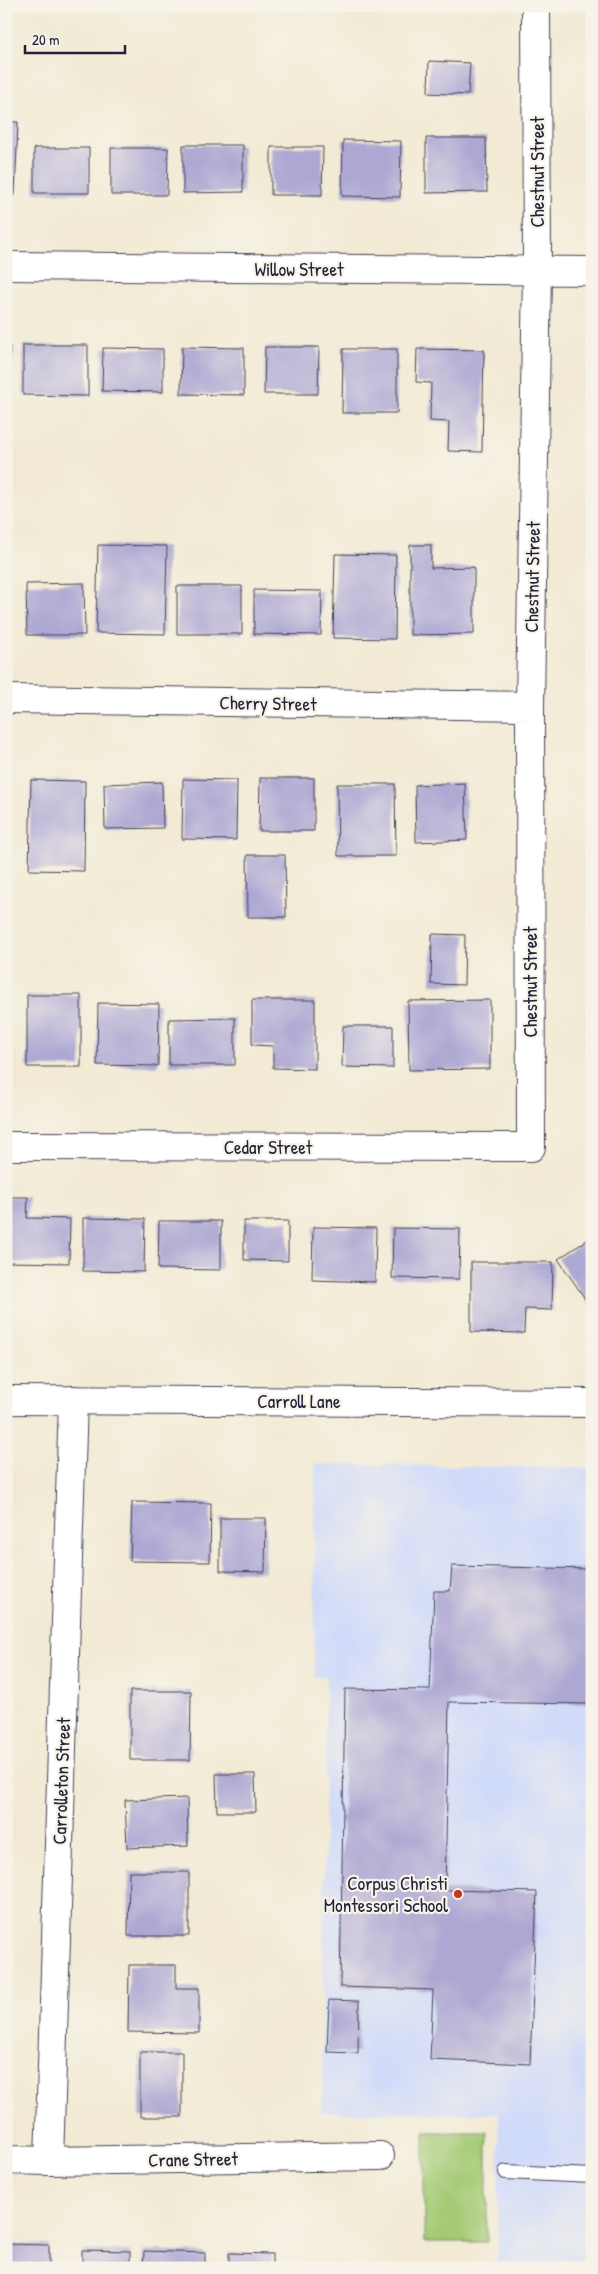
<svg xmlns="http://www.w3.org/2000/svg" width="598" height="2274" font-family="'Patrick Hand',sans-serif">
	<rect width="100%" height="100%" fill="#f7f3e8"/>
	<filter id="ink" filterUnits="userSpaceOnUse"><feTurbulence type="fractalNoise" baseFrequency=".02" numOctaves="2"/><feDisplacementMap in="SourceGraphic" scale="10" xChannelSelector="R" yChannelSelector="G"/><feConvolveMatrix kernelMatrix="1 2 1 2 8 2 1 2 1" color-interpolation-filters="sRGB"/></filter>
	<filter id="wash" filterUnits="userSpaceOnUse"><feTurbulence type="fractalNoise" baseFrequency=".0096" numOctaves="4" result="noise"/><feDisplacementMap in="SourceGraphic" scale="20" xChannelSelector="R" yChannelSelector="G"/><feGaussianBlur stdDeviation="1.12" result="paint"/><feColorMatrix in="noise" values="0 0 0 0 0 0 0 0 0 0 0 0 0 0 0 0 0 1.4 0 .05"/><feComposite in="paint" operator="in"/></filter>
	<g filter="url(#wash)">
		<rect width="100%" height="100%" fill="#f2ead4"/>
		<path fill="#d0daf9" d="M 315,1464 L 592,1468 L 592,2265 L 497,2264 L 499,2114 L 322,2112 L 326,1677 L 314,1676 Z"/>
		<path fill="#a4ca75" stroke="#637658" d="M 424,2132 L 487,2132 L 487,2242 L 424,2242 Z"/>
		<g id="blocks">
			<path fill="#ada7d3" d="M 429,61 L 470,63 L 468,95 L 428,93 Z
				M 6,122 L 18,122 L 15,195 L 6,195 Z
				M 426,138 L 486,138 L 487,192 L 426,193 Z
				M 343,140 L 401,141 L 400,197 L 342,196 Z
				M 183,145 L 243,145 L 243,192 L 183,193 Z
				M 271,147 L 323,147 L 322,195 L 271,195 Z
				M 34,148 L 89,148 L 89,193 L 34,193 Z
				M 111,148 L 168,148 L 167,195 L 111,195 Z
				M 23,345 L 88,345 L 88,396 L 23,395 Z
				M 6,346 L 10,346 L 10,392 L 6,392 Z
				M 182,347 L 244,348 L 244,395 L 181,394 Z
				M 265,347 L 319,347 L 318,394 L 264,394 Z
				M 103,348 L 163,349 L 163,392 L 102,391 Z
				M 343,349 L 397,349 L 397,413 L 342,413 Z
				M 417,349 L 484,350 L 482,452 L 448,451 L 449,422 L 430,421 L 431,383 L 416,382 Z
				M 98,545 L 167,546 L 165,634 L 96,633 Z
				M 410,545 L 431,545 L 431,568 L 474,567 L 474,634 L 410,635 Z
				M 335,554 L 396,555 L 395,639 L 333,638 Z
				M 84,583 L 85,635 L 27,635 L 26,584 Z
				M 177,586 L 242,586 L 242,634 L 177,634 Z
				M 254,590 L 322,591 L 321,635 L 254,634 Z
				M 6,591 L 9,591 L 9,640 L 6,640 Z
				M 260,778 L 314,778 L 314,831 L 259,831 Z
				M 183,779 L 237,780 L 236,840 L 182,839 Z
				M 31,780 L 85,781 L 84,871 L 29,870 Z
				M 162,782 L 163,828 L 105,829 L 104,784 Z
				M 465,783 L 467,840 L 416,842 L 415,785 Z
				M 337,784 L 395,784 L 396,856 L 338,856 Z
				M 247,855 L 285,855 L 286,917 L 248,917 Z
				M 432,934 L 465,935 L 464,985 L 431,984 Z
				M 27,995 L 81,995 L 81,1067 L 27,1067 Z
				M 252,1000 L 315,1000 L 315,1069 L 273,1068 L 273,1046 L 252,1045 Z
				M 490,1000 L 490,1069 L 409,1070 L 408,1001 Z
				M 98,1003 L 159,1004 L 158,1066 L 97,1065 Z
				M 235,1018 L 235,1065 L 169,1065 L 169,1019 Z
				M 343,1026 L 393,1026 L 393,1068 L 342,1067 Z
				M 6,1197 L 28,1197 L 27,1218 L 70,1219 L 69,1263 L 6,1262 Z
				M 83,1218 L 145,1219 L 144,1272 L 83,1271 Z
				M 159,1221 L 221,1221 L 221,1270 L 158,1269 Z
				M 244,1221 L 288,1221 L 288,1261 L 244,1260 Z
				M 313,1227 L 376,1228 L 375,1282 L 312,1280 Z
				M 393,1228 L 460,1229 L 459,1279 L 392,1278 Z
				M 592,1237 L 592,1309 L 558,1259 Z
				M 471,1262 L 553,1262 L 552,1310 L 525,1309 L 524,1333 L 471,1332 Z
				M 132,1502 L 211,1503 L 210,1562 L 130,1561 Z
				M 220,1518 L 266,1518 L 265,1572 L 220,1571 Z
				M 452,1566 L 592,1569 L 592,1704 L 449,1702 L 445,1890 L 537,1892 L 530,2064 L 430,2060 L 433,1990 L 340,1987 L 345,1689 L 430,1690 L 434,1591 L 450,1591 Z
				M 130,1691 L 191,1691 L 190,1760 L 130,1760 Z
				M 216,1774 L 255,1774 L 256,1812 L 217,1812 Z
				M 187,1798 L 188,1846 L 127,1848 L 125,1800 Z
				M 129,1872 L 189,1872 L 189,1936 L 128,1936 Z
				M 129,1965 L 176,1965 L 176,1988 L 199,1988 L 199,2033 L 128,2032 Z
				M 329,2000 L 359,2001 L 358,2053 L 327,2052 Z
				M 140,2052 L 182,2052 L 182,2117 L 140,2117 Z
				M 6,2244 L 49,2245 L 49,2268 L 6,2268 Z
				M 82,2250 L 130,2251 L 130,2268 L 82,2268 Z
				M 144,2251 L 205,2253 L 205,2268 L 143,2268 Z
				M 229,2253 L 272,2254 L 272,2268 L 229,2268 Z"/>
		</g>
	</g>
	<g filter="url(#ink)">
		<use href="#blocks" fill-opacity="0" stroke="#414052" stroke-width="1"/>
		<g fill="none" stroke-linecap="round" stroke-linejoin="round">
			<defs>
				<path id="lane" d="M 506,2172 L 592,2176"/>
				<path id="street" d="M 6,266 L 592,271
					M 6,699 L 530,706
					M 6,1146 L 531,1147 L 530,706 L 537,271 L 536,6
					M 6,2160 L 49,2161 L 380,2156
					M 49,2161 L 73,1400"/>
				<path id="secondary" d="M 6,1400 L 592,1403"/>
			</defs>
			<use href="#lane" stroke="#414052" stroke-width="16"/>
			<use href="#street" stroke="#414052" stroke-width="30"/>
			<use href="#secondary" stroke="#414052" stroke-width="30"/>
			<use href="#lane" stroke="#fff" stroke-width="14"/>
			<use href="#street" stroke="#fff" stroke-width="28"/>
			<use href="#secondary" stroke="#fff" stroke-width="28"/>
		</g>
	</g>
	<circle fill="#c8321e" stroke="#f7f3e8" stroke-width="2" cx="458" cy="1894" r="5"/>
	<g text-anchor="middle" stroke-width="4.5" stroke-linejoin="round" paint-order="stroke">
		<g font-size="19" fill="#22223b" stroke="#f7f3e8">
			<text transform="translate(537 172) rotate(-90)" y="7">Chestnut Street</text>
			<text x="299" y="276">Willow Street</text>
			<text transform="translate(532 577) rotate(-89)" y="7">Chestnut Street</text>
			<text transform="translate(268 703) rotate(1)" y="7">Cherry Street</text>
			<text transform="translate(530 982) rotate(-90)" y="7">Chestnut Street</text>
			<text x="268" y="1154">Cedar Street</text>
			<text x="299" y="1408">Carroll Lane</text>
			<text transform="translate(61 1781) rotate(-88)" y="7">Carrolleton Street</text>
			<text transform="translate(193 2159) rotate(-1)" y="7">Crane Street</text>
		</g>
		<g font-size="19" fill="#22223b" stroke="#f7f3e8" text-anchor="end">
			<text x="448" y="1890">Corpus Christi<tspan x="448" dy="22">Montessori School</tspan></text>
		</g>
	</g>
	<rect width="598" height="2274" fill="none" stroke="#f7f3e8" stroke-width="25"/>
	<path d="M25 45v8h100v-8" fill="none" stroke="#22223b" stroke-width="2.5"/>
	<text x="32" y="45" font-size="15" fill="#22223b" stroke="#f7f3e8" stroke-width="4" paint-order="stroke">20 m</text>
</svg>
